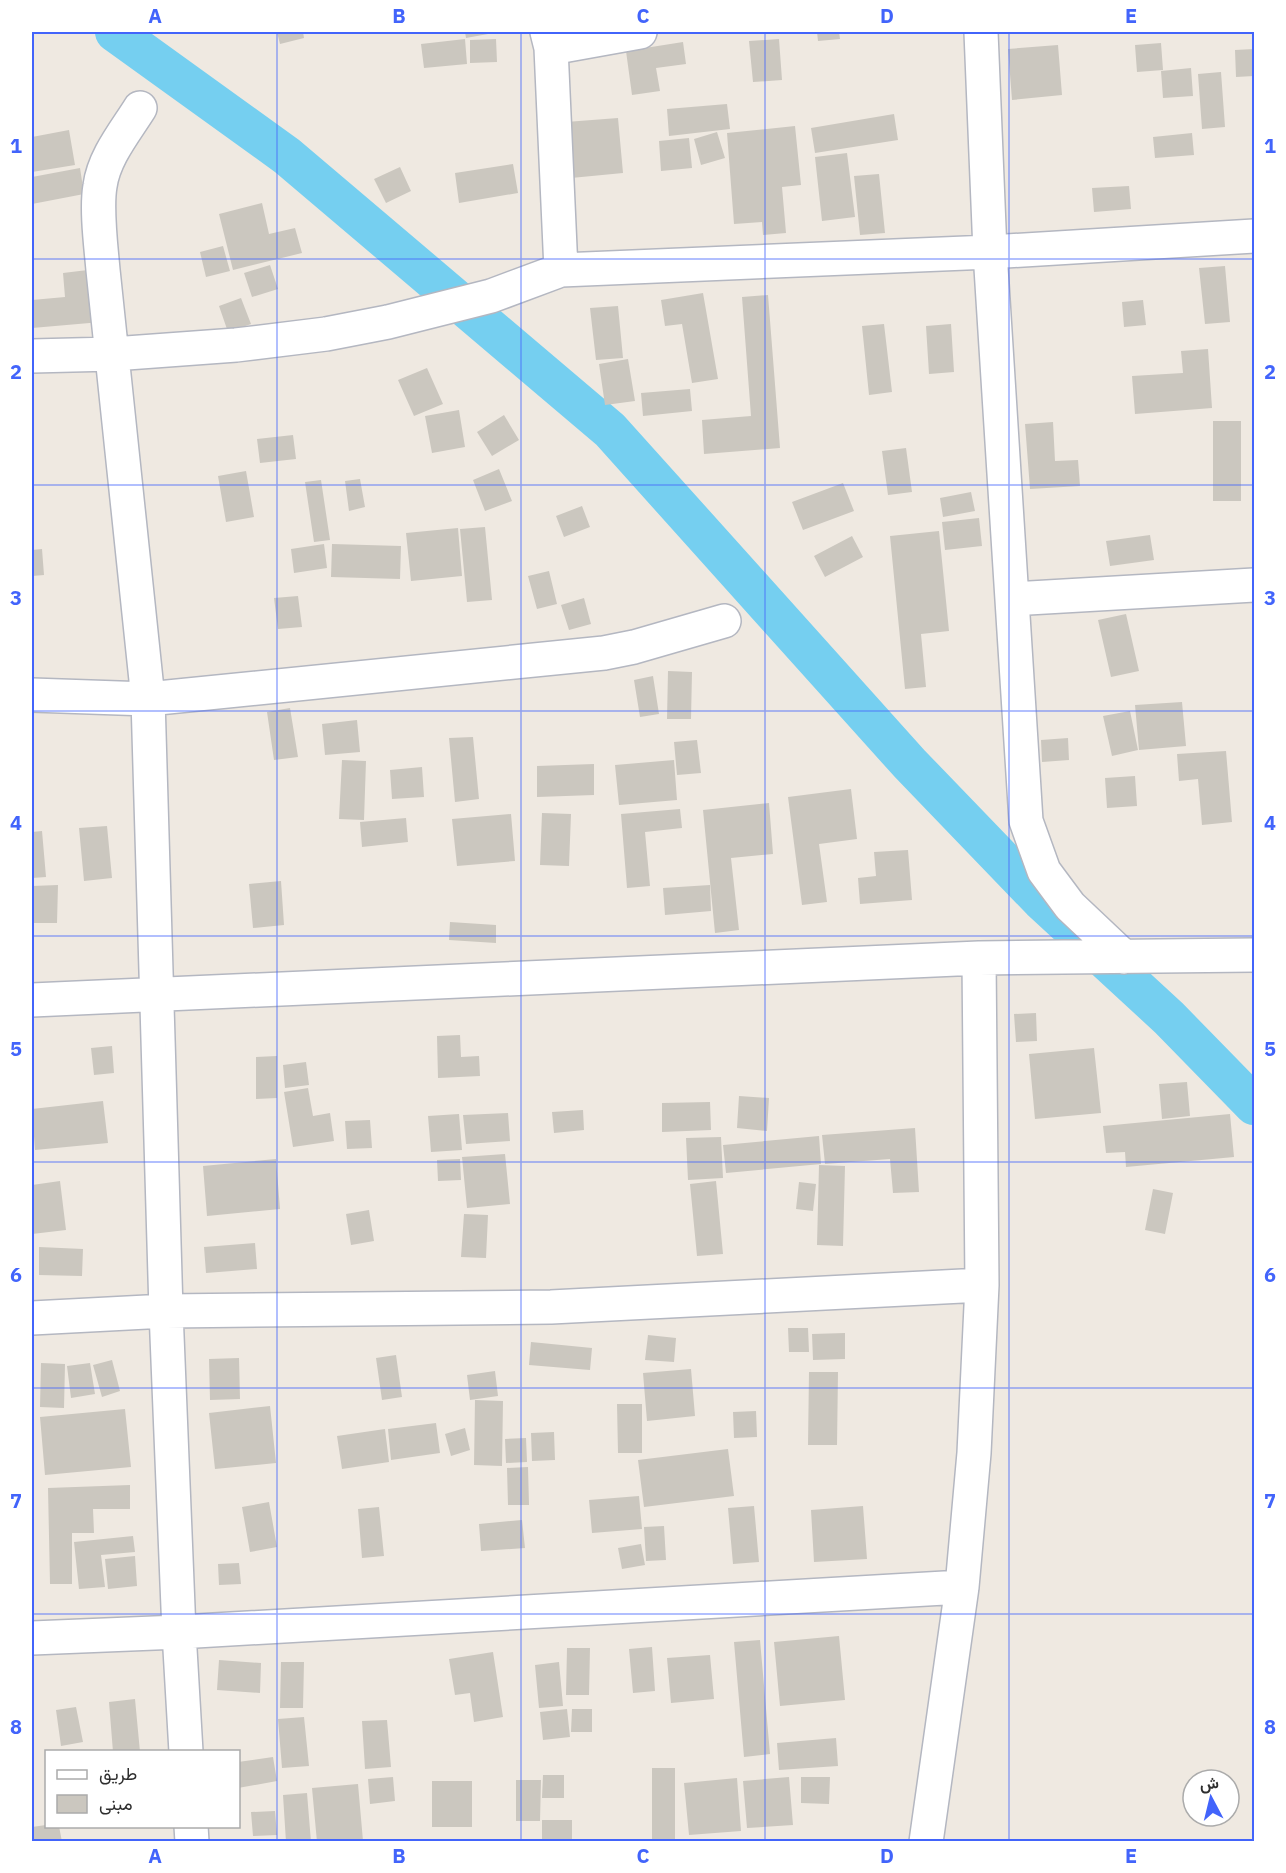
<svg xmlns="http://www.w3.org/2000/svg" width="1286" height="1873" font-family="'IBM Plex Sans',Vazirmatn,sans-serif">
	<rect width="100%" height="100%" fill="#efe9e1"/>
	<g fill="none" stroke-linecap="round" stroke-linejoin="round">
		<path stroke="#75cff0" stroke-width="40" d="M 115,32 L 287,156 L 610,430 L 910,764 L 1041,900 L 1169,1018 L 1254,1105"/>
	</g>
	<path fill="#cbc7bf" d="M 277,32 L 303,32 L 304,38 L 280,44 Z
		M 465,32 L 488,32 L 488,34 L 466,38 Z
		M 817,32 L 839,32 L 840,39 L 818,41 Z
		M 465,39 L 467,64 L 424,68 L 421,44 Z
		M 496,39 L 497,62 L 470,63 L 470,40 Z
		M 779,39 L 782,80 L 753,82 L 749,41 Z
		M 683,42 L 686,64 L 656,68 L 660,91 L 632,95 L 626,51 Z
		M 1161,43 L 1163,70 L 1137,72 L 1135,45 Z
		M 1058,45 L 1062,95 L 1012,100 L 1008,49 Z
		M 1254,49 L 1254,76 L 1236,77 L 1235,50 Z
		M 1191,68 L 1193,96 L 1163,98 L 1161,71 Z
		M 1221,72 L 1225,127 L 1202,129 L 1198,74 Z
		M 727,104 L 730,129 L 669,136 L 667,109 Z
		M 894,114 L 898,140 L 815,153 L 811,128 Z
		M 618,118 L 623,173 L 571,178 L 566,122 Z
		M 795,126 L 801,185 L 782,187 L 786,233 L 763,235 L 762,222 L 734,224 L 727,133 Z
		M 69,130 L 75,165 L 32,172 L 32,137 Z
		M 717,132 L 725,158 L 701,165 L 694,139 Z
		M 1192,133 L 1194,155 L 1155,158 L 1153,137 Z
		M 689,138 L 692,168 L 661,171 L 659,141 Z
		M 847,153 L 855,217 L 822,221 L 815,157 Z
		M 513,164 L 518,193 L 459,203 L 455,173 Z
		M 400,167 L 411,191 L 386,203 L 374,179 Z
		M 80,168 L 84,194 L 32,204 L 32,177 Z
		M 879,174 L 885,233 L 860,235 L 854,176 Z
		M 1129,186 L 1131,209 L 1094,212 L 1092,188 Z
		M 262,203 L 269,234 L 295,228 L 302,253 L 233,270 L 219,214 Z
		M 223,246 L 230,271 L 206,277 L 200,252 Z
		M 270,265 L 278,289 L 252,297 L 244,273 Z
		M 1225,266 L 1230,322 L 1205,324 L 1199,268 Z
		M 96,269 L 101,322 L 32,328 L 32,300 L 65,297 L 63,273 Z
		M 703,293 L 718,379 L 692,383 L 682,324 L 665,326 L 661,300 Z
		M 768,295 L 780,448 L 704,454 L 702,420 L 751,416 L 742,297 Z
		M 241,298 L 251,324 L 228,332 L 219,306 Z
		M 1143,300 L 1146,325 L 1124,327 L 1122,302 Z
		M 618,306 L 623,358 L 596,360 L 590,308 Z
		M 884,324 L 892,392 L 869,395 L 862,326 Z
		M 951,324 L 954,372 L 929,374 L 926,326 Z
		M 1208,349 L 1212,408 L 1135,414 L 1132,376 L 1183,373 L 1181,351 Z
		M 628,359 L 635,401 L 605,405 L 599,364 Z
		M 427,368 L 443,404 L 414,416 L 398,380 Z
		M 690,389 L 692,411 L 643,416 L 641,393 Z
		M 459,410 L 465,447 L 432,453 L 425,416 Z
		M 504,415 L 519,440 L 492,456 L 477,432 Z
		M 1213,421 L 1241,421 L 1241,501 L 1213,501 Z
		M 1053,422 L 1055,461 L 1078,460 L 1080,486 L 1030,489 L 1025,424 Z
		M 293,435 L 296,459 L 260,463 L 257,439 Z
		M 906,448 L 912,492 L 888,495 L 882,451 Z
		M 499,469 L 512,501 L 485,511 L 473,480 Z
		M 246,471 L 254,517 L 226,522 L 218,476 Z
		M 360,479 L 365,507 L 349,511 L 345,481 Z
		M 321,480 L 330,540 L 314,542 L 305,482 Z
		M 843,483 L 854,511 L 803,530 L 792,502 Z
		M 971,492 L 975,511 L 943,517 L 940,498 Z
		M 582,506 L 590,527 L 564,537 L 556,516 Z
		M 979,518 L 982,546 L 945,550 L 942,522 Z
		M 485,527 L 492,600 L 467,602 L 460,529 Z
		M 458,528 L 462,576 L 411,581 L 406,533 Z
		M 939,531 L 949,631 L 921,634 L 926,687 L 905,689 L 890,536 Z
		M 1150,535 L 1154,560 L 1110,566 L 1106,541 Z
		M 852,536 L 863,557 L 825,577 L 814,556 Z
		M 324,544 L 327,568 L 294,573 L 291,549 Z
		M 332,544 L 401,546 L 400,579 L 331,577 Z
		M 42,549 L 44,575 L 32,576 L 32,550 Z
		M 549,571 L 557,604 L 537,609 L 528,576 Z
		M 298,596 L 302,627 L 278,629 L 274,598 Z
		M 584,598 L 591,624 L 569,630 L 561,605 Z
		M 1126,614 L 1139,671 L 1111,677 L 1098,620 Z
		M 668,671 L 692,672 L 691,719 L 667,719 Z
		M 653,676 L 659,714 L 640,717 L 634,680 Z
		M 1182,702 L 1186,746 L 1139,750 L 1135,705 Z
		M 290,708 L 298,757 L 274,760 L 267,712 Z
		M 1130,711 L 1138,750 L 1112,756 L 1103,716 Z
		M 357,720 L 360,752 L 325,755 L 322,724 Z
		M 473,737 L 479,799 L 455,802 L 449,738 Z
		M 1068,738 L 1069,760 L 1042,762 L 1041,740 Z
		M 697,740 L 701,773 L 677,775 L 674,742 Z
		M 1226,751 L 1232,822 L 1202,825 L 1198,779 L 1179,781 L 1177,754 Z
		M 342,760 L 366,761 L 364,820 L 339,819 Z
		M 674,760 L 677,800 L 619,805 L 615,765 Z
		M 594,764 L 594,795 L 537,797 L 537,766 Z
		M 422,767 L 424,797 L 392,799 L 390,770 Z
		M 1135,776 L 1137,806 L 1107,808 L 1105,778 Z
		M 851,789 L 857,839 L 819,844 L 827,902 L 802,905 L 788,797 Z
		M 769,803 L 773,854 L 731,858 L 739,930 L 715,933 L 703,810 Z
		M 680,809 L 682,828 L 645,832 L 650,886 L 627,888 L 621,814 Z
		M 542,813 L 571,814 L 569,866 L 540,865 Z
		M 511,814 L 515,861 L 457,866 L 452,819 Z
		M 406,818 L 408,842 L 362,847 L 360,822 Z
		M 107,826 L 112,878 L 84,881 L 79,828 Z
		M 42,831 L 46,877 L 32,878 L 32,832 Z
		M 908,850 L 912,900 L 860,904 L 858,878 L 876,876 L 874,852 Z
		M 281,881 L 284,925 L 253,928 L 249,884 Z
		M 58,885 L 57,923 L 32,923 L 32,886 Z
		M 710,885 L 711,911 L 665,915 L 663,888 Z
		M 450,922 L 496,925 L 496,943 L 449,940 Z
		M 1036,1013 L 1037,1041 L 1016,1042 L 1014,1014 Z
		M 460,1035 L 461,1057 L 479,1056 L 480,1076 L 438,1078 L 437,1036 Z
		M 112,1046 L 114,1073 L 94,1075 L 91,1048 Z
		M 1094,1048 L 1101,1113 L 1035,1119 L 1029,1054 Z
		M 277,1056 L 277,1098 L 256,1099 L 256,1057 Z
		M 306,1062 L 309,1085 L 285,1088 L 283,1065 Z
		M 1187,1082 L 1190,1116 L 1162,1119 L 1159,1084 Z
		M 308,1088 L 313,1116 L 330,1113 L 334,1141 L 293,1147 L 284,1092 Z
		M 739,1096 L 769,1098 L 767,1131 L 737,1128 Z
		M 103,1101 L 108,1143 L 35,1150 L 32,1109 Z
		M 710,1102 L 711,1130 L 662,1132 L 662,1103 Z
		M 583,1110 L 584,1130 L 554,1133 L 552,1112 Z
		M 508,1113 L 510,1141 L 466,1144 L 463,1115 Z
		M 459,1114 L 462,1150 L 431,1152 L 428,1116 Z
		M 1230,1114 L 1234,1157 L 1126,1167 L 1125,1152 L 1106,1153 L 1103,1126 Z
		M 370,1120 L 372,1148 L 347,1149 L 345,1121 Z
		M 915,1128 L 919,1192 L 893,1193 L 890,1159 L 825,1164 L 822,1135 Z
		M 819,1136 L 821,1164 L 726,1173 L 723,1145 Z
		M 721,1137 L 723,1178 L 688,1180 L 686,1138 Z
		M 505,1154 L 510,1204 L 467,1208 L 462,1157 Z
		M 276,1159 L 280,1209 L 207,1216 L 203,1166 Z
		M 460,1159 L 461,1180 L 438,1181 L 437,1160 Z
		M 819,1165 L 845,1166 L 843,1246 L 817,1245 Z
		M 60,1181 L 66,1230 L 32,1234 L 32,1185 Z
		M 716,1181 L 723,1254 L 697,1256 L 690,1184 Z
		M 799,1182 L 816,1184 L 813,1211 L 796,1209 Z
		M 1153,1189 L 1173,1193 L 1165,1234 L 1145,1230 Z
		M 369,1210 L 374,1241 L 351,1245 L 346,1214 Z
		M 464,1214 L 488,1215 L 486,1258 L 461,1257 Z
		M 255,1243 L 257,1269 L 206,1273 L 204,1247 Z
		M 39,1247 L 83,1249 L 82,1276 L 39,1275 Z
		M 788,1328 L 808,1328 L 809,1352 L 789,1352 Z
		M 845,1333 L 845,1359 L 813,1360 L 812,1334 Z
		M 648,1335 L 676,1338 L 674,1362 L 645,1360 Z
		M 531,1342 L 592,1348 L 590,1370 L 529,1365 Z
		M 396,1355 L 402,1397 L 382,1400 L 376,1358 Z
		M 239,1358 L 240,1399 L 210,1400 L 209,1359 Z
		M 112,1360 L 120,1391 L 102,1397 L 93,1365 Z
		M 41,1363 L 65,1364 L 64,1408 L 40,1407 Z
		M 90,1363 L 95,1394 L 71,1398 L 67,1366 Z
		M 691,1369 L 695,1416 L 647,1421 L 643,1373 Z
		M 495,1371 L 498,1396 L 470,1400 L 467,1375 Z
		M 809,1372 L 838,1372 L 837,1445 L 808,1445 Z
		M 475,1400 L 503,1401 L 502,1466 L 474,1465 Z
		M 617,1404 L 642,1404 L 642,1453 L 618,1453 Z
		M 270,1406 L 276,1463 L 215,1469 L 209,1413 Z
		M 125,1409 L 131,1467 L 45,1475 L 40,1417 Z
		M 756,1411 L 757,1437 L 734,1438 L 733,1412 Z
		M 436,1423 L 440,1453 L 391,1460 L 388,1429 Z
		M 465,1428 L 470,1450 L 451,1456 L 445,1434 Z
		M 385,1429 L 389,1462 L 342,1469 L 337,1436 Z
		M 554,1432 L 555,1460 L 532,1461 L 531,1433 Z
		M 526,1438 L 527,1462 L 506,1463 L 505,1439 Z
		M 728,1449 L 734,1496 L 644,1507 L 638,1460 Z
		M 528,1467 L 529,1505 L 508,1505 L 507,1468 Z
		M 130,1485 L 130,1509 L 93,1509 L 94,1533 L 72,1533 L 72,1584 L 50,1584 L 48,1488 Z
		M 639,1496 L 642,1529 L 592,1533 L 589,1500 Z
		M 269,1502 L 277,1547 L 250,1552 L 242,1507 Z
		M 754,1506 L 759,1562 L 733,1564 L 728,1508 Z
		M 863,1506 L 867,1559 L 814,1562 L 811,1510 Z
		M 379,1507 L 384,1556 L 362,1558 L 358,1509 Z
		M 522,1520 L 525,1548 L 481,1551 L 479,1524 Z
		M 664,1526 L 666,1560 L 646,1561 L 644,1527 Z
		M 133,1536 L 135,1552 L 101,1555 L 105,1587 L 79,1589 L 74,1542 Z
		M 641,1544 L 645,1565 L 622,1569 L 618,1548 Z
		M 135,1556 L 137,1586 L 108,1589 L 105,1559 Z
		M 239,1563 L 241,1584 L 219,1585 L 218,1564 Z
		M 839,1636 L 845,1700 L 780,1706 L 774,1642 Z
		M 760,1640 L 770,1754 L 744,1757 L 734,1642 Z
		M 652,1647 L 655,1691 L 633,1693 L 629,1649 Z
		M 567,1648 L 590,1648 L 589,1695 L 566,1695 Z
		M 493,1652 L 503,1717 L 474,1722 L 470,1693 L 455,1695 L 449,1659 Z
		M 710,1655 L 714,1699 L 671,1703 L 667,1658 Z
		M 219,1660 L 261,1663 L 260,1693 L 217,1690 Z
		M 281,1662 L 304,1662 L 303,1708 L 280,1708 Z
		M 559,1662 L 563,1706 L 539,1708 L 535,1665 Z
		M 135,1699 L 140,1752 L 113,1752 L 109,1702 Z
		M 76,1707 L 83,1742 L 61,1746 L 56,1710 Z
		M 567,1709 L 570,1737 L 543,1740 L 540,1712 Z
		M 572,1709 L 592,1709 L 592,1732 L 571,1732 Z
		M 304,1717 L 309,1766 L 282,1768 L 278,1719 Z
		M 387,1720 L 391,1767 L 365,1769 L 362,1721 Z
		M 836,1738 L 838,1766 L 779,1770 L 777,1743 Z
		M 273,1757 L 277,1781 L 238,1788 L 238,1762 Z
		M 652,1768 L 675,1768 L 675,1842 L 652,1842 Z
		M 543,1775 L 564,1775 L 564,1798 L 542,1798 Z
		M 393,1777 L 395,1801 L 370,1804 L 368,1779 Z
		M 789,1777 L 793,1825 L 747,1828 L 743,1781 Z
		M 801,1777 L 830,1777 L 829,1804 L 801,1803 Z
		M 737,1778 L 741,1831 L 689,1835 L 684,1783 Z
		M 516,1780 L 541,1780 L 540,1821 L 516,1821 Z
		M 432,1781 L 472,1781 L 472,1827 L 432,1827 Z
		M 358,1784 L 363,1841 L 317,1842 L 312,1788 Z
		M 307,1793 L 311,1842 L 286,1842 L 283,1795 Z
		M 275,1811 L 277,1835 L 253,1836 L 251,1812 Z
		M 542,1820 L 572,1820 L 572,1842 L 542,1842 Z
		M 46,1825 L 46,1826 L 59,1826 L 62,1842 L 34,1842 L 32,1827 Z"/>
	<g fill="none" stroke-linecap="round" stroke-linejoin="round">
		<defs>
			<path id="minor" d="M 547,32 L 551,48 L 561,270
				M 981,32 L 990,252 L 1026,821 L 1044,871 L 1070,906 L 1124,957
				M 551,48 L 640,32
				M 140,108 C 125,132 104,157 100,186 C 96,209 101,247 103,270 L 148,699 L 166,1311 L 179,1632 L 186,1752
				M 32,356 L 113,354 L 236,345 L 326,334 L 388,322 L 491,296 L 561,270 L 990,252 L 1254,236
				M 1012,599 L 1254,585
				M 32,695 L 148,699 L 604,653 L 634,647 L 724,621
				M 32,1000 L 979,958 L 1254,955
				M 32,1318 L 166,1311 L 551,1307 L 982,1285
				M 32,1638 L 179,1632 L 962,1587
				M 191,1826 L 192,1842
				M 926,1842 L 962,1587 L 974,1453 L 982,1285 L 979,958"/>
		</defs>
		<use href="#minor" stroke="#b4b7c1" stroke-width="36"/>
		<use href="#minor" stroke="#fff" stroke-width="33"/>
	</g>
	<path fill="none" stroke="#4264fb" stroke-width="1.5" stroke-opacity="0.55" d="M 277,32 L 277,1842M 521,32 L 521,1842M 765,32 L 765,1842M 1009,32 L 1009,1842M 32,259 L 1254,259M 32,485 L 1254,485M 32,711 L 1254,711M 32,936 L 1254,936M 32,1162 L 1254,1162M 32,1388 L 1254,1388M 32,1614 L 1254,1614"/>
	<rect width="1286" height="1873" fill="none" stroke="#ffffff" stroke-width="66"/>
	<rect x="45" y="1750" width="195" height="78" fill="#ffffff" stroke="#ababab" stroke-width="1.5"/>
	<rect x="57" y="1770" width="30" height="9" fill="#ffffff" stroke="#ababab" stroke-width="1.5"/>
	<text x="99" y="1780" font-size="18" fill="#2e2e2e">طريق</text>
	<rect x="57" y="1795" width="30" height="18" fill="#cbc7bf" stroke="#ababab" stroke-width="1.5"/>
	<text x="99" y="1810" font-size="18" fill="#2e2e2e">مبنى</text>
	<g transform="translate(1211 1798) rotate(353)"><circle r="28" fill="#ffffff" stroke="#ababab" stroke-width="1.5"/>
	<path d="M0-4.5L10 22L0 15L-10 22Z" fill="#4264fb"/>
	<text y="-9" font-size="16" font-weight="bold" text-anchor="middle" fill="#2e2e2e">ش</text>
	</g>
	<rect x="33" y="33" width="1220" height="1807" fill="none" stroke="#4264fb" stroke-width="2"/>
	<g font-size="20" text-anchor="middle" font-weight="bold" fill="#4264fb">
		<text x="155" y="23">A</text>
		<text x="399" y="23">B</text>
		<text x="643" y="23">C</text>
		<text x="887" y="23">D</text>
		<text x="1131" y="23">E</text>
		<text x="16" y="153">1</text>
		<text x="1270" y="153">1</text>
		<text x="16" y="379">2</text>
		<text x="1270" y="379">2</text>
		<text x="16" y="605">3</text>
		<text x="1270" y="605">3</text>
		<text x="16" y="830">4</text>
		<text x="1270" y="830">4</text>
		<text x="16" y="1056">5</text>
		<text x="1270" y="1056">5</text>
		<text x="16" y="1282">6</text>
		<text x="1270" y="1282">6</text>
		<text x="16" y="1508">7</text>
		<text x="1270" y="1508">7</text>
		<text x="16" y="1734">8</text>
		<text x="1270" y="1734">8</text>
		<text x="155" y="1863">A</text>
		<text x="399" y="1863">B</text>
		<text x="643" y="1863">C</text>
		<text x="887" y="1863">D</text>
		<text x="1131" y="1863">E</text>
	</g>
</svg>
